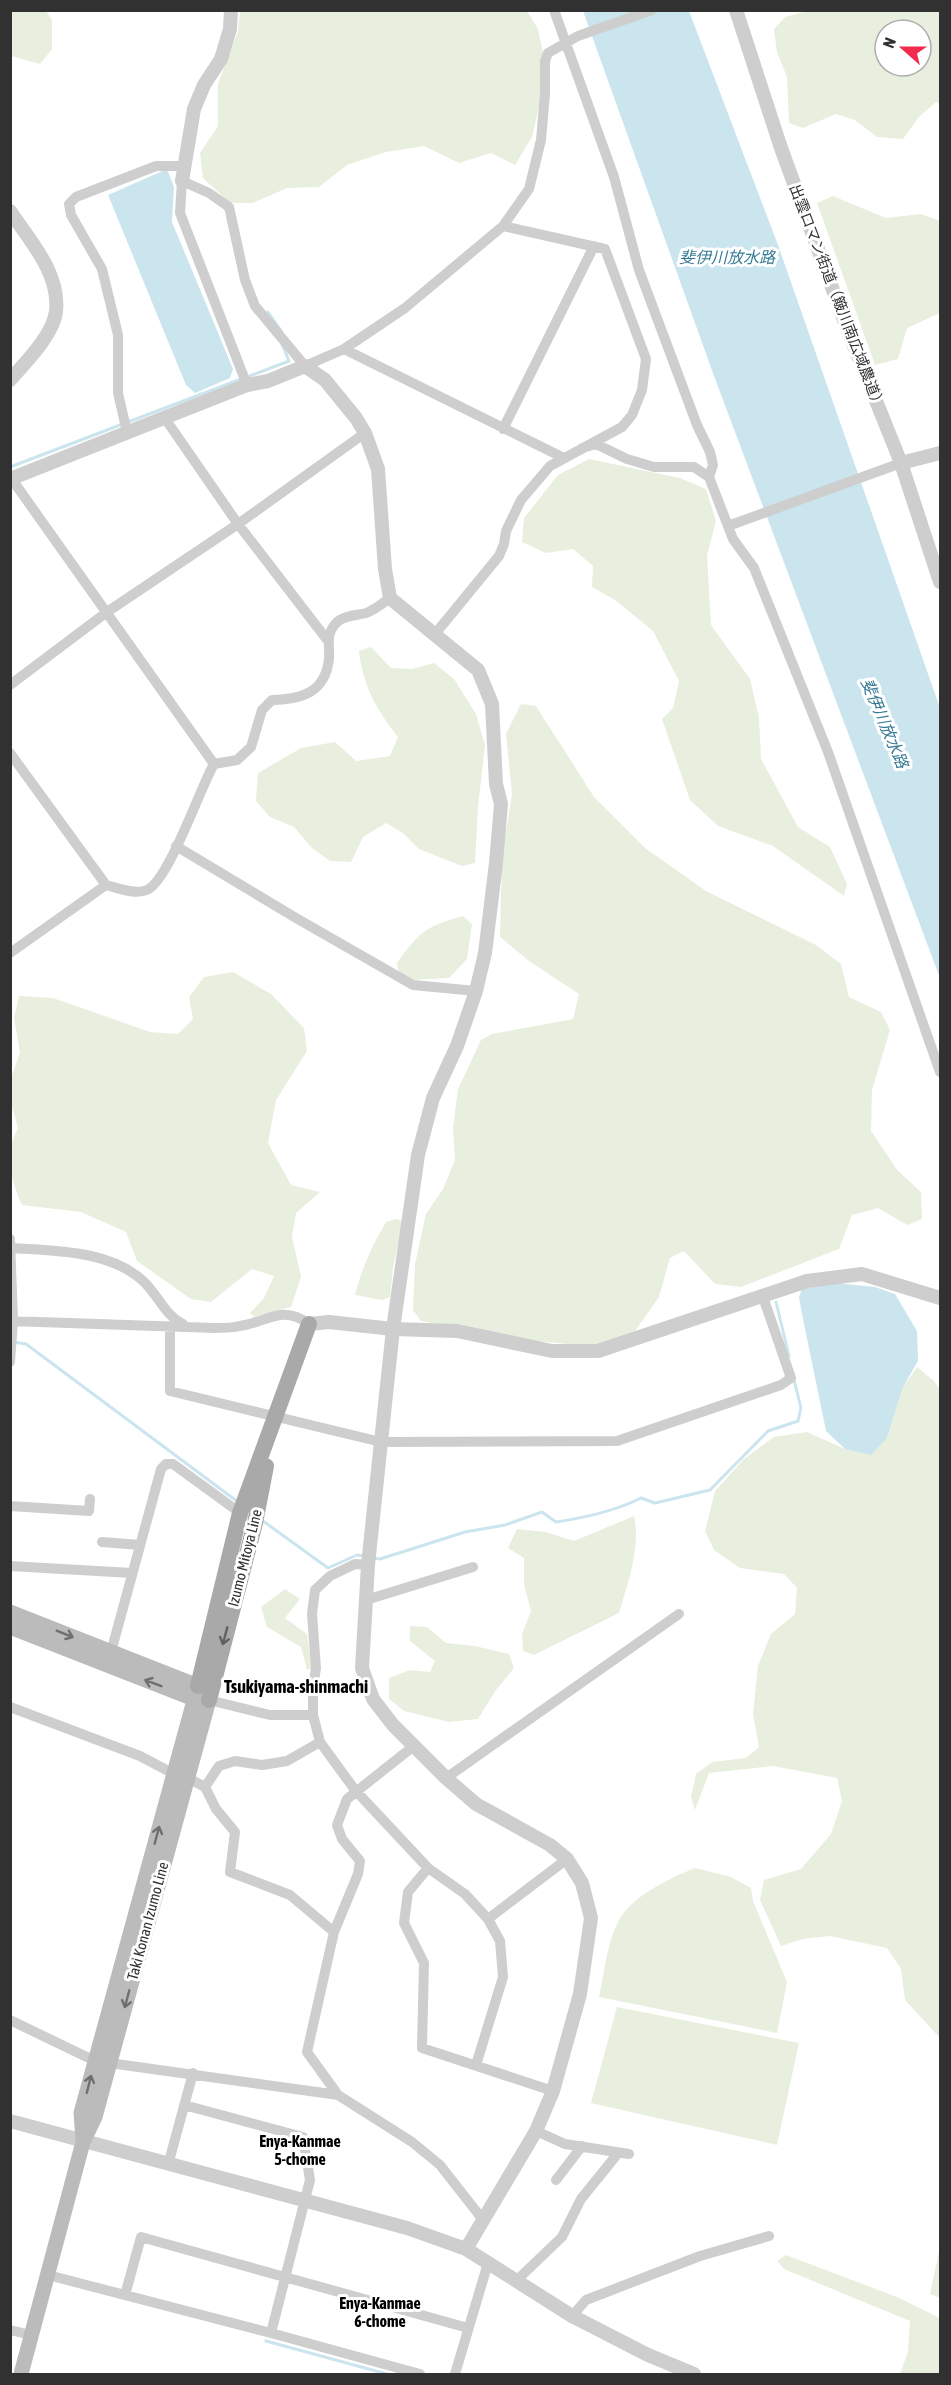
<svg xmlns="http://www.w3.org/2000/svg" width="951" height="2385" font-family="'Asap Condensed','Noto Sans JP',sans-serif">
	<rect width="100%" height="100%" fill="#fff"/>
	<path fill="#e9efdf" fill-rule="evenodd" d="M 811,10 L 940,11 L 940,104 L 936,102 L 919,117 L 903,139 L 877,137 L 855,120 L 836,114 L 803,128 L 789,123 L 787,77 L 777,52 L 774,29 L 785,17 ZM 885,30 L 921,30 L 921,66 L 885,66 Z
		M 10,11 L 46,11 L 52,20 L 52,49 L 40,64 L 11,56 Z
		M 240,11 L 527,11 L 538,29 L 547,72 L 532,137 L 515,165 L 491,153 L 459,163 L 424,146 L 386,152 L 347,165 L 319,187 L 287,188 L 253,203 L 230,203 L 203,178 L 200,153 L 218,126 L 218,84 L 238,31 Z
		M 833,196 L 886,218 L 921,214 L 940,221 L 940,313 L 907,328 L 898,359 L 875,365 L 817,203 Z
		M 589,459 L 680,478 L 706,489 L 716,521 L 707,555 L 711,625 L 750,679 L 759,718 L 761,759 L 798,827 L 830,847 L 847,884 L 844,896 L 773,846 L 718,826 L 690,800 L 662,719 L 673,708 L 679,681 L 653,631 L 615,600 L 592,587 L 593,566 L 573,549 L 546,553 L 522,542 L 524,518 L 558,475 Z
		M 371,647 L 391,668 L 412,669 L 434,663 L 454,679 L 476,714 L 485,745 L 478,807 L 475,863 L 462,866 L 419,849 L 403,833 L 386,823 L 363,837 L 351,862 L 330,861 L 312,848 L 294,827 L 270,817 L 256,801 L 258,773 L 301,748 L 335,742 L 356,761 L 390,756 L 398,737 C 376,709 363,686 359,651 Z
		M 521,704 L 536,706 L 594,797 L 645,848 L 706,891 L 816,945 L 841,964 L 849,997 L 881,1012 L 890,1030 L 872,1090 L 871,1131 L 898,1171 L 921,1192 L 922,1219 L 907,1225 L 878,1208 L 852,1215 L 839,1249 L 741,1287 L 715,1284 L 684,1251 L 670,1258 L 659,1297 L 633,1334 L 599,1347 L 516,1339 L 421,1321 L 413,1310 L 415,1264 L 426,1214 L 443,1189 L 455,1160 L 453,1128 L 458,1089 L 481,1040 L 492,1034 L 573,1019 L 579,994 L 529,961 L 500,937 L 502,855 L 512,794 L 506,734 Z
		M 463,916 L 472,924 L 467,959 L 449,978 L 414,980 L 399,974 L 397,963 C 420,931 425,927 463,916 Z
		M 233,972 L 271,994 L 304,1028 L 307,1051 L 276,1100 L 268,1143 L 291,1185 L 320,1192 L 296,1213 L 292,1237 L 301,1277 L 291,1307 L 254,1317 L 250,1313 L 264,1298 L 274,1276 L 252,1269 L 211,1302 L 191,1299 L 137,1261 L 126,1232 L 81,1212 L 22,1205 C 10,1178 4,1155 18,1128 L 11,1103 L 10,1080 L 20,1053 L 14,1018 L 19,996 L 53,998 L 150,1032 L 178,1034 L 193,1019 L 189,997 L 204,977 Z
		M 396,1219 L 403,1221 L 393,1268 L 390,1297 L 382,1300 L 355,1295 C 362,1268 372,1245 386,1222 Z
		M 917,1367 L 934,1381 L 940,1390 L 940,2038 L 905,2000 L 901,1969 L 887,1948 L 830,1936 L 803,1939 L 781,1946 L 760,1900 L 764,1880 L 801,1869 L 831,1834 L 842,1801 L 837,1778 L 773,1766 L 709,1773 L 695,1810 L 691,1797 L 696,1774 L 712,1762 L 746,1758 L 759,1747 L 753,1714 L 758,1666 L 771,1634 L 795,1614 L 797,1588 L 784,1574 L 740,1568 L 714,1550 L 705,1531 L 715,1491 L 744,1459 L 774,1437 L 807,1432 L 845,1449 L 887,1438 L 903,1387 Z
		M 634,1516 C 641,1547 628,1582 619,1613 L 534,1655 L 523,1651 L 522,1634 L 531,1611 L 524,1585 L 524,1558 L 508,1548 L 517,1529 L 546,1532 L 574,1541 Z
		M 285,1589 L 300,1599 L 285,1618 L 307,1634 L 312,1668 L 307,1670 L 301,1647 L 267,1627 L 261,1607 Z
		M 410,1626 L 427,1627 L 446,1643 L 475,1646 L 509,1654 L 514,1668 L 496,1690 L 478,1719 L 449,1722 L 404,1711 L 389,1699 L 389,1678 L 410,1670 L 430,1672 L 435,1661 L 410,1641 Z
		M 695,1868 L 731,1877 L 751,1888 L 753,1901 L 787,1982 L 777,2033 L 599,1997 C 604,1975 607,1944 617,1924 C 629,1897 670,1878 695,1868 Z
		M 617,2007 L 799,2043 L 777,2145 L 591,2103 Z
		M 940,2247 L 940,2298 L 930,2294 Z
		M 786,2255 L 897,2297 L 940,2318 L 940,2374 L 900,2374 L 908,2352 L 910,2321 L 784,2269 L 777,2261 Z"/>
	<path fill="#cbe5ef" d="M 583,11 L 689,11 L 778,245 L 940,708 L 940,978 L 714,376 Z
		M 167,169 L 174,187 L 172,222 L 233,369 L 230,378 L 195,393 L 186,385 L 108,195 Z
		M 836,1283 L 875,1287 L 895,1294 L 917,1331 L 918,1361 L 903,1387 L 887,1438 L 871,1455 L 845,1449 L 826,1431 L 802,1314 L 799,1297 L 802,1289 Z"/>
	<g fill="none" stroke-linecap="round" stroke-linejoin="round">
		<path stroke="#cbe5ef" stroke-width="3" d="M 268,312 L 282,332
			M 247,377 L 289,361 L 281,342
			M 10,467 L 241,379
			M 776,1302 L 789,1356
			M 13,1342 L 26,1344 L 238,1502
			M 263,1521 L 328,1568 L 357,1555 L 363,1556
			M 373,1558 L 380,1559 L 465,1532 L 505,1525 L 542,1512 L 556,1522 C 583,1518 617,1510 641,1498 L 655,1503 L 710,1490 L 768,1431 L 798,1421 L 801,1408 L 794,1380
			M 266,2341 L 387,2374"/>
		<path stroke="#cecece" stroke-width="10" d="M 554,10 L 614,177 L 639,270 L 697,425 L 710,452 L 713,465 L 709,477
			M 344,349 L 562,457
			M 247,385 L 180,213 L 182,181 L 209,193 L 229,207 L 245,280 L 255,306 L 305,366 L 344,349 L 405,308 L 503,226 L 529,189 L 541,140 L 545,94 L 545,61 L 548,53 L 578,36 L 652,10
			M 164,417 L 238,524 L 328,641
			M 503,429 L 594,246
			M 127,432 L 118,393 L 118,335 L 102,269 L 71,215 L 69,204 L 76,197 L 156,166 L 184,166
			M 582,448 L 596,444 L 627,459 L 654,467 L 694,467 L 709,477 L 733,539 L 754,568 L 828,752 L 940,1072
			M 11,478 L 214,764
			M 728,526 L 901,463
			M 435,634 L 499,556 L 504,544 L 506,531 L 521,500 L 550,466 L 622,427 L 632,415 L 642,390 L 646,359 L 605,249 L 503,226
			M 10,685 L 107,612 L 238,524 L 365,433
			M 10,753 L 106,885
			M 176,846 L 296,918 L 413,985 L 476,991
			M 10,953 L 106,885 C 118,888 135,895 147,890 C 169,880 200,788 214,764 L 237,760 L 251,747 L 262,710 L 272,700 C 302,699 325,693 329,659 C 330,648 326,637 333,627 C 340,615 355,616 366,613 C 375,610 383,603 390,598
			M 10,1239 L 13,1321 L 10,1362
			M 12,1248 C 55,1251 108,1250 142,1280 C 158,1294 164,1315 183,1324
			M 10,1321 L 215,1328 C 224,1328 232,1328 240,1326 C 268,1322 282,1304 309,1324
			M 170,1326 L 170,1391 L 381,1442 L 617,1441 L 781,1385 L 791,1378 L 763,1297
			M 10,1506 L 89,1511 L 90,1499
			M 102,1542 L 140,1545
			M 368,1565 L 355,1564 L 330,1576 L 315,1590 L 312,1614 L 316,1668 L 313,1687 L 313,1715 L 320,1742 L 355,1790 L 428,1868 L 465,1894 L 488,1919 L 500,1941 L 503,1977 L 476,2065
			M 10,1566 L 132,1573
			M 366,1600 L 473,1567
			M 111,1652 L 161,1469 L 166,1464 L 173,1464 L 243,1515
			M 209,1700 L 270,1715 L 313,1715
			M 10,1707 L 140,1756 L 174,1774
			M 415,1745 L 347,1799 L 337,1825 L 342,1839 L 360,1861 L 358,1874 L 334,1932 L 307,2052 L 338,2095 L 412,2142 L 440,2165 L 483,2220
			M 188,1778 L 205,1787 L 216,1809 L 235,1832 L 230,1872 L 290,1895 L 334,1932
			M 446,1778 L 679,1614
			M 205,1787 L 219,1766 L 235,1761 L 262,1765 L 287,1761 L 320,1742
			M 428,1868 L 408,1892 L 404,1923 L 424,1963 L 422,2048 L 553,2091
			M 488,1919 L 567,1859
			M 10,2020 L 95,2061 L 338,2095
			M 184,2105 L 303,2137 L 310,2180 L 271,2333
			M 536,2131 L 565,2144 L 629,2154
			M 168,2165 L 193,2073
			M 556,2180 L 582,2146
			M 48,2275 L 271,2333 L 420,2374
			M 517,2280 L 562,2237 L 581,2199 L 615,2157 L 616,2152
			M 125,2295 L 141,2237 L 468,2328
			M 572,2316 L 586,2300 L 700,2256 L 769,2236
			M 10,2330 L 31,2335
			M 455,2374 L 488,2263"/>
		<path stroke="#cecece" stroke-width="14" d="M 736,10 L 781,148 L 848,331 L 901,463 L 940,582
			M 182,181 L 194,109 L 204,85 L 221,59 L 230,29 L 231,10
			M 10,211 C 30,241 60,273 56,311 C 54,334 25,363 10,380
			M 901,463 L 940,453
			M 10,479 L 247,385 L 268,381 L 305,366 L 325,380 L 356,418 L 365,433 L 378,469 L 385,569 L 390,598 L 478,670 L 492,704 L 496,784 L 501,804 L 496,863 L 485,953 L 476,991 L 457,1046 L 433,1098 L 418,1155 L 393,1329 L 381,1442 L 368,1565 L 362,1668 L 373,1699 L 393,1725 L 446,1778 L 476,1804 L 550,1845 L 567,1859 L 582,1883 L 591,1918 L 580,1994 L 553,2091 L 536,2131 L 466,2249
			M 309,1324 L 329,1322 L 393,1329 L 457,1331 L 552,1351 L 598,1351 L 807,1281 L 862,1274 L 940,1298
			M 10,2121 L 407,2228 L 466,2249 L 572,2316 L 648,2355 L 694,2374"/>
		<path stroke="#bbb" stroke-width="15" d="M 10,1612 L 198,1686 L 203,1692
			M 10,1627 L 194,1699 L 203,1699
			M 83,2139 L 81,2113 L 198,1686
			M 21,2374 L 83,2142 L 95,2117 L 209,1700"/>
		<path stroke="#a9a9a9" stroke-width="16" d="M 198,1686 L 240,1513 L 309,1324
			M 209,1700 L 255,1523 L 266,1466"/>
	</g>
	<defs><path id="oneway-shaft" d="M-6 0H5M1.5-3L5.5 0L1.5 3" fill="none" stroke-width="1.6" stroke-linecap="round" stroke-linejoin="round" transform="scale(1.5)"/></defs>
	<g stroke="#6f6f6f">
		<use href="#oneway-shaft" transform="translate(65 1634) rotate(22)"/>
		<use href="#oneway-shaft" transform="translate(153 1683) rotate(-159)"/>
		<use href="#oneway-shaft" transform="translate(157 1835) rotate(-75)"/>
		<use href="#oneway-shaft" transform="translate(127 1999) rotate(105)"/>
		<use href="#oneway-shaft" transform="translate(89 2084) rotate(-76)"/>
	</g>
	<use stroke="#616161" href="#oneway-shaft" transform="translate(225 1636) rotate(105)"/>
	<g text-anchor="middle" stroke-width="6" stroke-linejoin="round" paint-order="stroke">
		<g font-size="15" fill="#313131" stroke="#fff">
			<text transform="translate(837 297) rotate(69)" y="5">出雲ロマン街道（簸川南広域農道）</text>
			<text transform="translate(245 1558) rotate(-76)" y="5">Izumo Mitoya Line</text>
			<text transform="translate(148 1921) rotate(-75)" y="5">Taki Konan Izumo Line</text>
		</g>
		<g font-size="16" font-style="italic" fill="#367a94" stroke="#fff">
			<text x="727" y="263">斐伊川放水路</text>
			<text transform="translate(885 723) rotate(67)" y="6">斐伊川放水路</text>
		</g>
		<g font-size="16" font-weight="bold" fill="#000" stroke="#fff">
			<text x="300" y="2147">Enya-Kanmae<tspan x="300" dy="18">5-chome</tspan></text>
			<text x="380" y="2309">Enya-Kanmae<tspan x="380" dy="18">6-chome</tspan></text>
		</g>
		<g font-size="18" font-weight="bold" fill="#000" stroke="#fff">
			<text x="296" y="1693">Tsukiyama-shinmachi</text>
		</g>
	</g>
	<rect width="951" height="2385" fill="none" stroke="#313131" stroke-width="24"/>
	<g transform="translate(903 48) rotate(291)"><circle r="28" fill="#ffffff" stroke="#adadad" stroke-width="1.5"/>
	<path d="M0-4.5L10 22L0 15L-10 22Z" fill="#f22a4e"/>
	<text y="-9" font-size="16" font-weight="bold" text-anchor="middle" fill="#313131">N</text>
	</g>
</svg>
